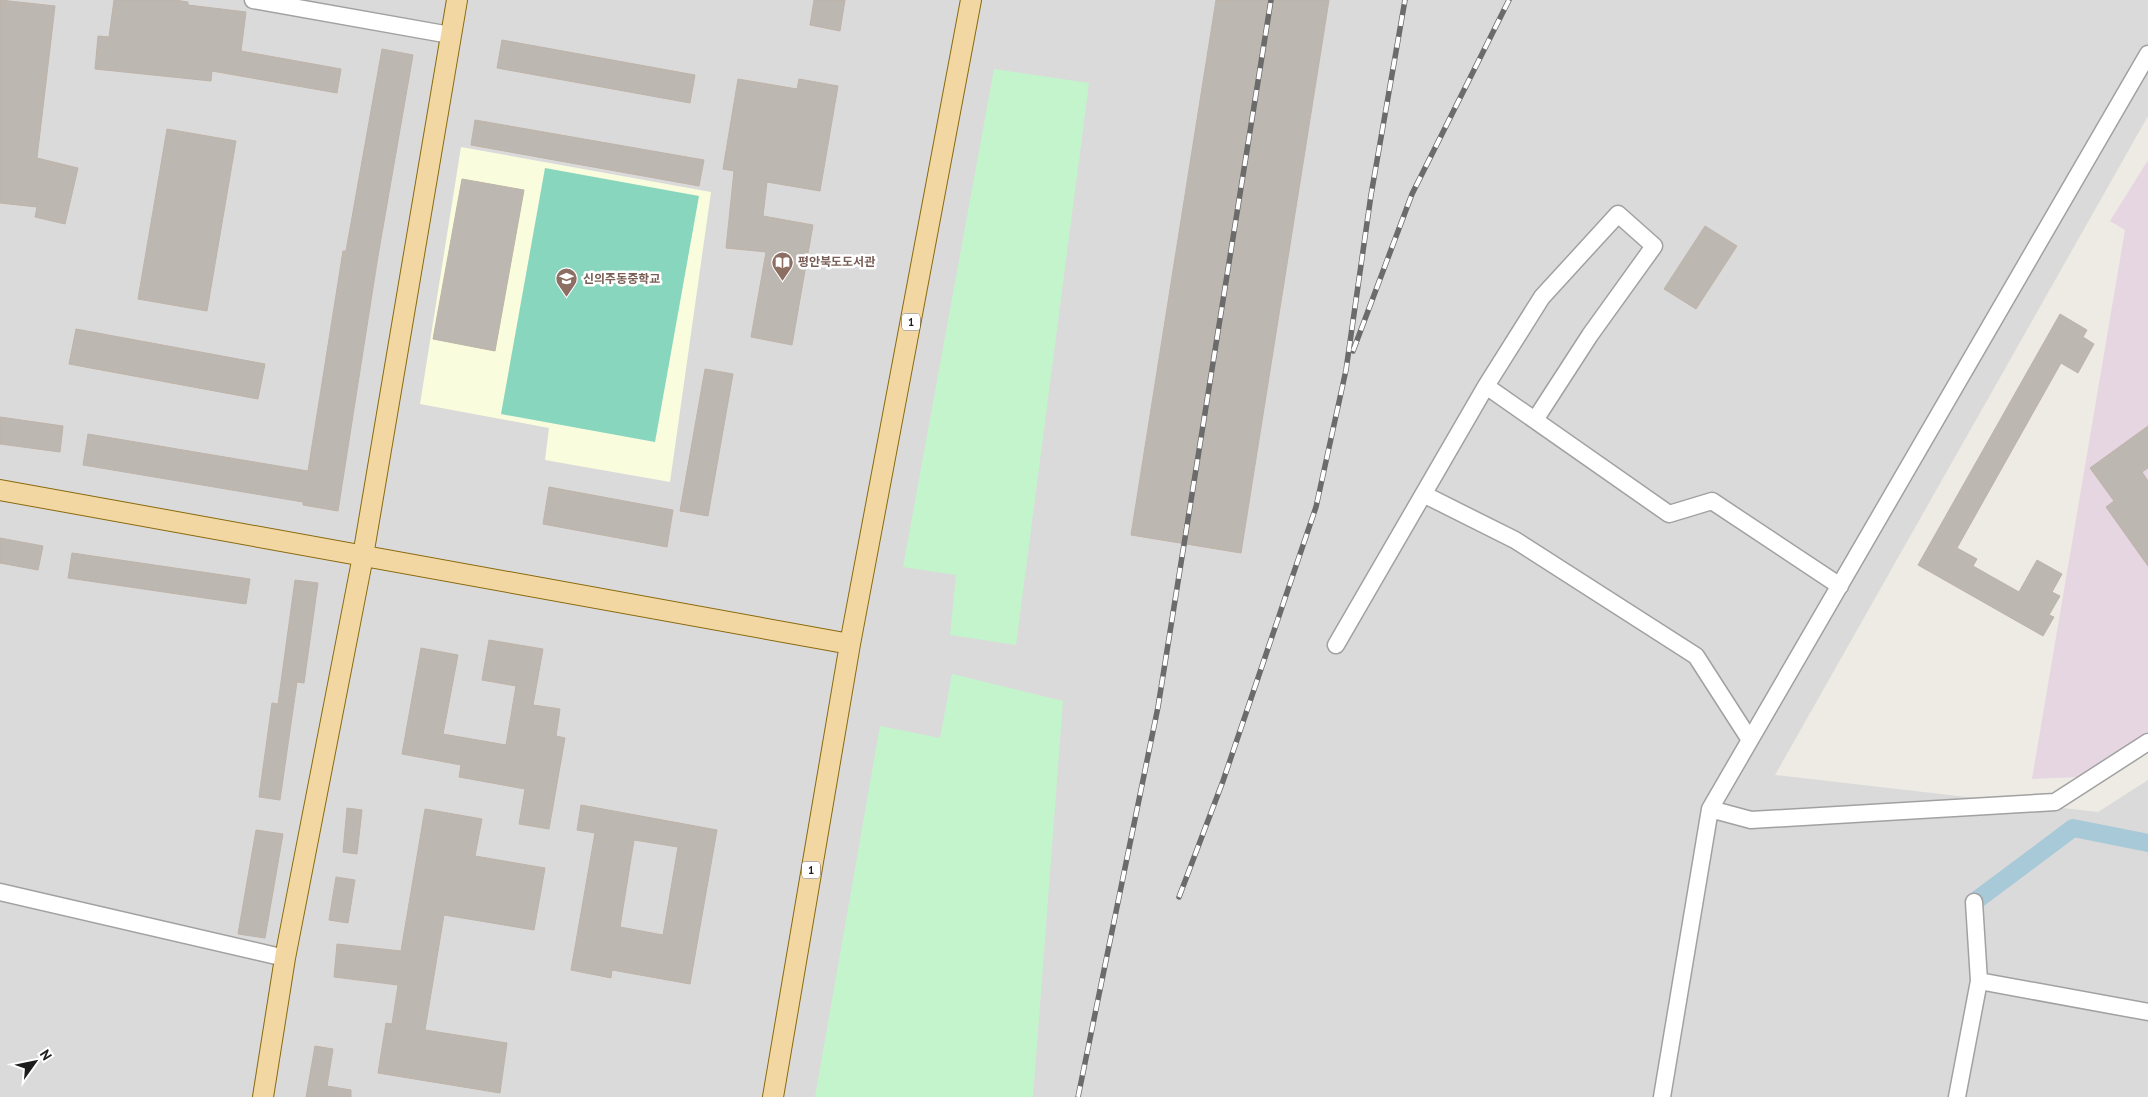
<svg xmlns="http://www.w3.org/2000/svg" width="2148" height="1097" font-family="'PT Sans','Noto Sans KR',sans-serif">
	<rect width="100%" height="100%" fill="#edebe4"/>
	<path fill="#dbdada" d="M 0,0 L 2148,0 L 2148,116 L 1775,775 L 2098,812 L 2148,780 L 2148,1097 L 0,1097 Z"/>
	<path fill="#e6d6e2" d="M 2148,160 L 2148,732 L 2080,777 L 2032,779 L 2125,230 L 2110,221 Z"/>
	<path fill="#fafcde" d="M 461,147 L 711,192 L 670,482 L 545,460 L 549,428 L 420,404 Z"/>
	<path fill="#c4f4cc" d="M 994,69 L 1089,83 L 1016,645 L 950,635 L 956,575 L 903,567 Z
		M 952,674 L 1063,701 L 1033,1097 L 815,1097 L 880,726 L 940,738 Z"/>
	<path fill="#88d6be" d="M 545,168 L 699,196 L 655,442 L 501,414 Z"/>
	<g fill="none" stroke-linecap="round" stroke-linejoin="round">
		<path stroke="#a8c9d7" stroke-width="18" d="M 1974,902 L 2073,828 L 2148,843"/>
	</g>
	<path fill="#bdb7b1" stroke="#beb3a8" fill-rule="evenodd" d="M 0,0 L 55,6 L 37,158 L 78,168 L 65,224 L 35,217 L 37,207 L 0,203 Z
		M 114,0 L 175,0 L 188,2 L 188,5 L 246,12 L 241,51 L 341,69 L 337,93 L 212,71 L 211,81 L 95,69 L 98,36 L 109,37 Z
		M 814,0 L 845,0 L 840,31 L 810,25 Z
		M 1216,0 L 1329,0 L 1241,553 L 1131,535 Z
		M 502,40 L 695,75 L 690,103 L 497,68 Z
		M 382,49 L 413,55 L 378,256 L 338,511 L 303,505 L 303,502 L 83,465 L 88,434 L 308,471 L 343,251 L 346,251 Z
		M 738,79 L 797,89 L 799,79 L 838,86 L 820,191 L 767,182 L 763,216 L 813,225 L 792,345 L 751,337 L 766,252 L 726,248 L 734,171 L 723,169 Z
		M 475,120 L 704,160 L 699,186 L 471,145 Z
		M 167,129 L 236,141 L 207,311 L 138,299 Z
		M 462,179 L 524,190 L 495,351 L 433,339 Z
		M 1705,226 L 1737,246 L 1696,309 L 1664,289 Z
		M 2060,314 L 2087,330 L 2083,337 L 2094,344 L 2078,373 L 2061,363 L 1957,548 L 1977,559 L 1973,566 L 2019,592 L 2037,560 L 2062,574 L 2052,592 L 2060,596 L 2049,615 L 2054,617 L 2043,636 L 1918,565 Z
		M 76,329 L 265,364 L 258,399 L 69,364 Z
		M 705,369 L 733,374 L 708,516 L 680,511 Z
		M 0,417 L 63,426 L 60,452 L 0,444 Z
		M 2148,426 L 2148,468 L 2142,472 L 2148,481 L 2148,566 L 2106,507 L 2114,501 L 2090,468 Z
		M 549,487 L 673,510 L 667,547 L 543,524 Z
		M 0,538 L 43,546 L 38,570 L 0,563 Z
		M 72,553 L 250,579 L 246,604 L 68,578 Z
		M 295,580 L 318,583 L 304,683 L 297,682 L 280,800 L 259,797 L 272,703 L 278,704 Z
		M 489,640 L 543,649 L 533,705 L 560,709 L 556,736 L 565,738 L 549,829 L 519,824 L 525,789 L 459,777 L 461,765 L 402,754 L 421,648 L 458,655 L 443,734 L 506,745 L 516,686 L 482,680 Z
		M 581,805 L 717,830 L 690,984 L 612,970 L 611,978 L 571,970 L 595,833 L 577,830 ZM 634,840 L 678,847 L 663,935 L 620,927 Z
		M 347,808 L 362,810 L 357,854 L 343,852 Z
		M 425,809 L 482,819 L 475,856 L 545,868 L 534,930 L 444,915 L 425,1030 L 507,1043 L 500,1093 L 378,1073 L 386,1023 L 392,1024 L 398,985 L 334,977 L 337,944 L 401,951 Z
		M 256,830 L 283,834 L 265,938 L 238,934 Z
		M 336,877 L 355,880 L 348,923 L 329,920 Z
		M 315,1046 L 333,1049 L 327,1086 L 351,1090 L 351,1097 L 306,1097 Z"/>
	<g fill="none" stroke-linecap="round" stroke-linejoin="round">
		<defs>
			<path id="minor" d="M 253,0 L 450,35
				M 1486,386 L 1669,514 L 1712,501 L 1840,586
				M 1425,495 L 1515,540 L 1696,656 L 1750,740
				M 1336,645 L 1486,386 L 1542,297 L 1618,214 L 1654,246 L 1590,335 L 1535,420
				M 1710,809 L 1751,820 L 2055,802 L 2148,742
				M 0,892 L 285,958
				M 1979,981 L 2148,1012
				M 1662,1097 L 1710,809 L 2148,54
				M 1957,1097 L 1979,981 L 1974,902"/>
			<path id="major" d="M 0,490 L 850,644
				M 263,1097 L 285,958 L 363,556 L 457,0
				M 773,1097 L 850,644 L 971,0"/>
		</defs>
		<use href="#minor" stroke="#a1a1a1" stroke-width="19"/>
		<use href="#major" stroke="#896a0d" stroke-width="22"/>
		<use href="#minor" stroke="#fff" stroke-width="16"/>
		<use href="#major" stroke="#f3d7a3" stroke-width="20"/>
		<defs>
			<path id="rail" d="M 1353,351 L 1412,194 L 1509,0
				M 1179,897 L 1223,781 L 1316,507 L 1346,370 L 1371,195 L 1405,0
				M 1078,1097 L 1158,707 L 1271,0"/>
		</defs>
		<use href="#rail" stroke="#6b6b6b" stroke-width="5.5"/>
		<use href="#rail" stroke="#fff" stroke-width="4" stroke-dasharray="11" stroke-linecap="butt"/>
	</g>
	<defs>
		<symbol id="library-pin" viewBox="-11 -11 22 30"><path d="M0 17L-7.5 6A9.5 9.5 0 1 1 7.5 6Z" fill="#8d6e63" stroke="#fff"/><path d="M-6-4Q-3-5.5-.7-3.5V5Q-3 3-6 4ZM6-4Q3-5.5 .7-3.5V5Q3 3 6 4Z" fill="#fff"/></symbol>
		<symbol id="school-pin" viewBox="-11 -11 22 30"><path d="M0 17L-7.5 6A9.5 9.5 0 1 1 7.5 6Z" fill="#8d6e63" stroke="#fff"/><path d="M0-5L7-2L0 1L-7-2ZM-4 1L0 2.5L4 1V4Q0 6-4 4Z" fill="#fff"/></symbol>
	</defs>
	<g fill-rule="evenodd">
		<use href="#library-pin" x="770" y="250" width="25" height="34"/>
		<use href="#school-pin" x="554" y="266" width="25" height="34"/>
	</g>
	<g text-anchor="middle" stroke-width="5" stroke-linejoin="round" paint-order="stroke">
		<g fill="#fff" stroke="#616161" stroke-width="1">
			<rect x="902" y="313.5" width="18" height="17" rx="4"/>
			<rect x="802" y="861.5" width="18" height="17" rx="4"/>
		</g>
		<g font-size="11" font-weight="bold" fill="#1d1d1d">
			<text x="911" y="326">1</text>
			<text x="811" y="874">1</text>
		</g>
		<g font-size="12" font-weight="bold" fill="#785e54" stroke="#fff" text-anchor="start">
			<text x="798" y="266">평안북도도서관</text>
			<text x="583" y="283">신의주동중학교</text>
		</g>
	</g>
	<g transform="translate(35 1062) rotate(57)" stroke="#ffffff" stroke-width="4" paint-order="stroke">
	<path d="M0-4L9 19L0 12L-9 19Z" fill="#1d1d1d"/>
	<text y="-8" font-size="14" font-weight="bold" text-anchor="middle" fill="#1d1d1d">N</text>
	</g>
</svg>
